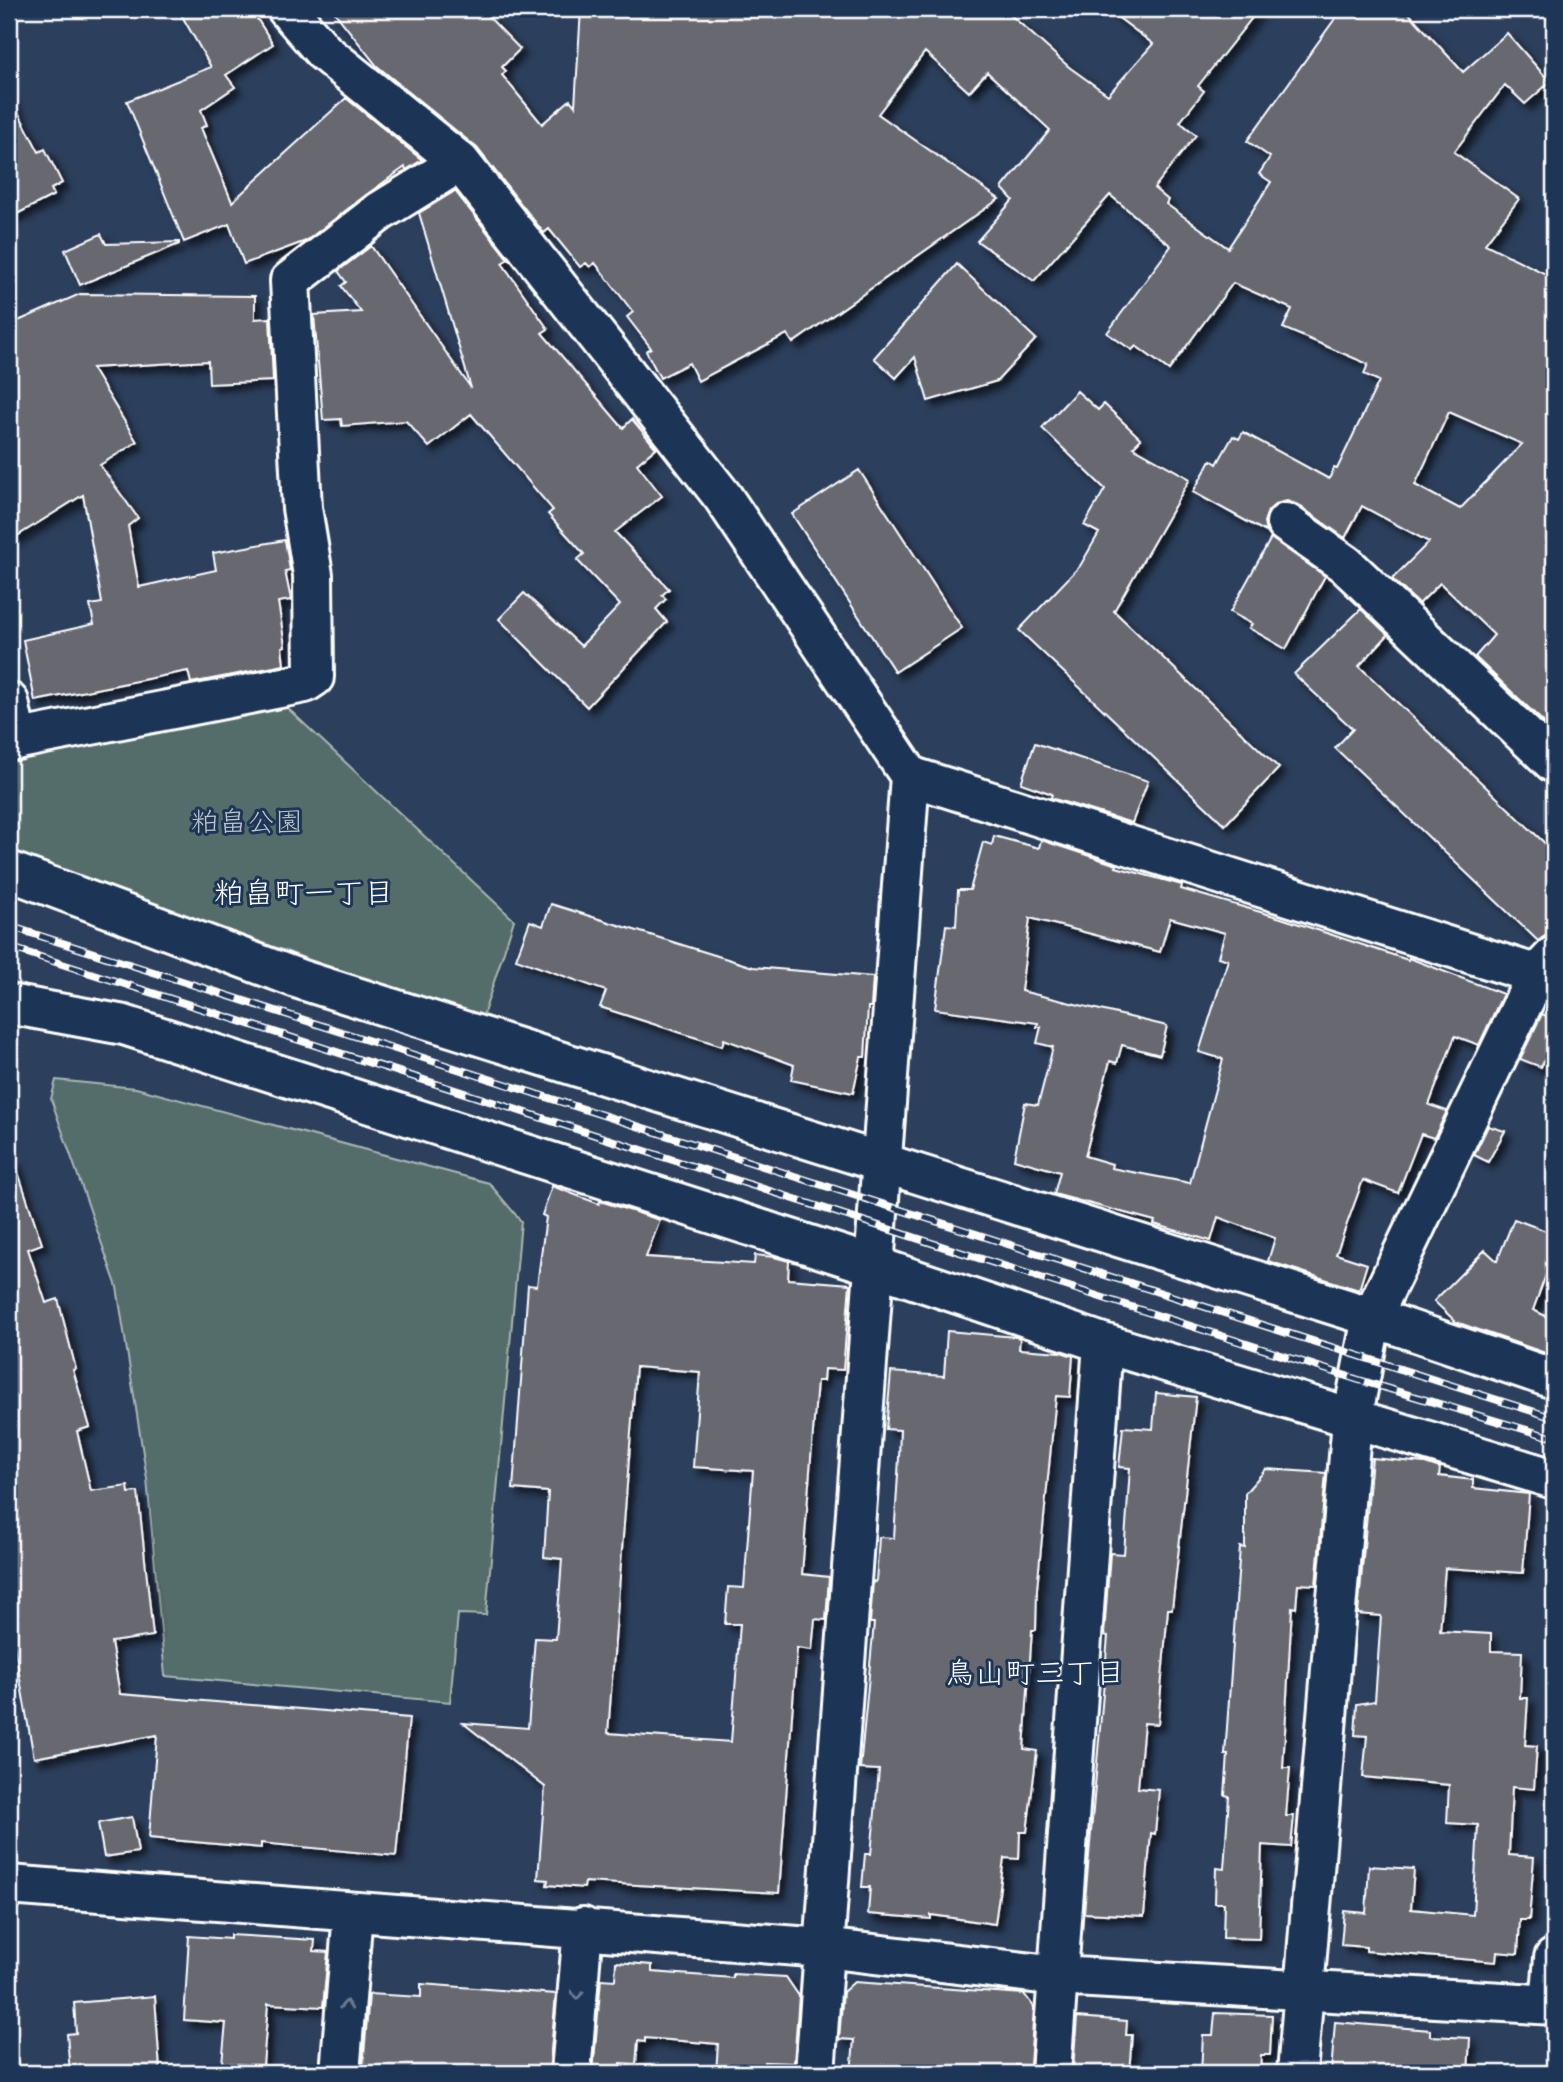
<svg xmlns="http://www.w3.org/2000/svg" width="1563" height="2082" font-family="'Indie Flower','Klee One',sans-serif">
	<defs>
		<filter id="shadow"><feDropShadow dx="6" dy="6" stdDeviation="3.5" flood-color="#0009"/></filter>
	</defs>
	<rect width="100%" height="100%" fill="#2c3f5c"/>
	<filter id="ink" filterUnits="userSpaceOnUse"><feTurbulence type="fractalNoise" baseFrequency=".0143" numOctaves="2"/><feDisplacementMap in="SourceGraphic" scale="14" xChannelSelector="R" yChannelSelector="G"/><feConvolveMatrix kernelMatrix="1 2 1 2 8 2 1 2 1" color-interpolation-filters="sRGB"/></filter>
	<g filter="url(#ink)">
		<path fill="#556d6a" stroke="#aab6b4" stroke-width="2" d="M 282,703 L 514,920 L 481,1022 L 9,851 L 9,755 Z
			M 56,1080 L 136,1088 L 489,1183 L 521,1221 L 486,1615 L 458,1614 L 450,1702 L 165,1676 L 147,1479 L 117,1287 L 51,1099 Z"/>
		<path fill="#676871" stroke="#fff" stroke-width="2" fill-rule="evenodd" filter="url(#shadow)" d="M 178,9 L 251,9 L 273,44 L 226,75 L 235,87 L 201,110 L 207,125 L 201,128 L 232,202 L 346,98 L 422,160 L 406,170 L 405,167 L 366,195 L 306,241 L 244,264 L 229,224 L 184,242 L 127,101 L 211,67 Z
			M 332,9 L 481,9 L 520,49 L 502,67 L 506,71 L 502,75 L 542,124 L 570,100 L 575,106 L 581,9 L 1004,9 L 1069,67 L 1108,95 L 1153,44 L 1107,9 L 1259,9 L 1198,86 L 1204,91 L 1180,122 L 1196,135 L 1154,188 L 1168,200 L 1166,204 L 1228,248 L 1271,182 L 1259,174 L 1270,157 L 1247,141 L 1342,9 L 1405,9 L 1463,72 L 1507,33 L 1550,82 L 1525,104 L 1505,85 L 1454,152 L 1519,199 L 1485,244 L 1554,278 L 1554,732 L 1475,657 L 1494,635 L 1440,583 L 1419,604 L 1392,579 L 1429,542 L 1362,506 L 1345,538 L 1298,505 L 1287,501 L 1276,504 L 1268,511 L 1264,522 L 1266,532 L 1193,492 L 1211,460 L 1217,464 L 1233,436 L 1239,439 L 1243,432 L 1329,479 L 1334,468 L 1337,469 L 1379,381 L 1364,374 L 1368,364 L 1283,328 L 1292,309 L 1233,283 L 1169,370 L 1136,346 L 1132,350 L 1107,333 L 1171,246 L 1110,195 L 1034,281 L 977,241 L 1013,200 L 1002,188 L 1050,130 L 987,72 L 969,92 L 925,52 L 878,114 L 999,199 L 793,343 L 787,334 L 698,381 L 689,363 L 660,378 L 646,351 L 651,348 L 627,317 L 633,312 L 595,263 L 590,267 L 586,263 L 580,267 L 549,229 L 544,233 L 477,148 L 377,66 ZM 1449,412 L 1522,444 L 1460,509 L 1415,485 Z
			M 9,95 L 39,152 L 45,149 L 62,183 L 51,189 L 54,195 L 9,218 Z
			M 455,191 L 508,259 L 502,263 L 548,329 L 542,333 L 623,428 L 632,419 L 656,448 L 637,464 L 662,496 L 615,532 L 669,589 L 662,595 L 666,599 L 656,609 L 667,622 L 587,707 L 499,619 L 524,593 L 581,646 L 620,605 L 577,560 L 584,554 L 548,514 L 553,510 L 471,414 L 429,447 L 406,421 L 342,426 L 341,419 L 323,420 L 314,315 L 361,312 L 341,286 L 346,282 L 338,271 L 371,246 L 471,388 L 419,213 Z
			M 101,234 L 106,244 L 179,242 L 179,244 L 80,285 L 65,250 Z
			M 957,264 L 1036,339 L 997,381 L 928,401 L 915,357 L 896,378 L 874,358 Z
			M 80,294 L 255,296 L 255,319 L 270,318 L 273,381 L 209,384 L 208,361 L 92,368 L 137,442 L 100,465 L 138,518 L 128,526 L 139,587 L 216,570 L 213,553 L 285,540 L 290,570 L 285,571 L 291,600 L 278,602 L 285,646 L 282,647 L 284,665 L 191,683 L 188,671 L 35,701 L 23,640 L 94,624 L 90,605 L 102,603 L 83,495 L 9,541 L 9,325 Z
			M 1077,391 L 1098,410 L 1104,404 L 1141,439 L 1133,447 L 1190,479 L 1114,611 L 1279,768 L 1225,825 L 1019,630 L 1080,566 L 1099,533 L 1084,525 L 1105,489 L 1042,428 Z
			M 859,470 L 962,628 L 895,672 L 792,514 Z
			M 1271,538 L 1325,576 L 1286,649 L 1249,628 L 1252,624 L 1230,612 Z
			M 1361,609 L 1388,635 L 1359,666 L 1554,852 L 1554,929 L 1538,941 L 1335,748 L 1353,729 L 1294,674 Z
			M 1035,743 L 1148,781 L 1132,823 L 1051,798 L 1052,794 L 1021,783 Z
			M 994,836 L 1039,848 L 1041,840 L 1117,865 L 1116,867 L 1182,885 L 1181,889 L 1281,918 L 1408,960 L 1409,958 L 1503,994 L 1479,1045 L 1455,1036 L 1429,1105 L 1447,1111 L 1434,1138 L 1421,1134 L 1398,1193 L 1363,1180 L 1336,1254 L 1367,1264 L 1359,1290 L 1268,1261 L 1275,1238 L 1218,1217 L 1211,1241 L 1154,1224 L 1155,1221 L 1054,1194 L 1060,1172 L 1014,1159 L 1025,1103 L 1038,1105 L 1053,1047 L 1037,1043 L 1041,1027 L 1037,1027 L 1038,1023 L 935,1009 L 946,925 L 956,926 L 958,890 L 970,890 L 983,842 L 992,845 ZM 1030,918 L 1160,952 L 1170,918 L 1225,933 L 1218,957 L 1228,960 L 1199,1052 L 1223,1059 L 1190,1183 L 1111,1168 L 1112,1164 L 1085,1156 L 1110,1061 L 1117,1063 L 1122,1045 L 1160,1055 L 1167,1026 L 1021,991 Z
			M 551,904 L 753,967 L 873,977 L 871,1007 L 868,1007 L 865,1057 L 861,1057 L 853,1093 L 791,1080 L 794,1065 L 724,1039 L 722,1046 L 600,1007 L 606,991 L 516,959 L 530,921 L 543,926 Z
			M 1542,1014 L 1554,1019 L 1554,1040 L 1541,1067 L 1520,1059 Z
			M 1488,1126 L 1505,1131 L 1488,1162 L 1474,1155 Z
			M 14,1160 L 42,1244 L 28,1249 L 46,1303 L 58,1299 L 76,1369 L 73,1370 L 90,1427 L 77,1431 L 91,1491 L 128,1486 L 129,1493 L 138,1492 L 153,1636 L 111,1642 L 120,1694 L 409,1718 L 396,1856 L 261,1843 L 261,1848 L 149,1838 L 157,1735 L 34,1758 L 9,1617 L 9,1161 Z
			M 552,1186 L 599,1204 L 600,1201 L 660,1220 L 646,1257 L 754,1264 L 755,1255 L 774,1257 L 789,1261 L 788,1279 L 850,1284 L 843,1370 L 824,1369 L 823,1381 L 817,1381 L 802,1574 L 829,1577 L 826,1620 L 815,1619 L 812,1650 L 797,1648 L 779,1893 L 585,1882 L 584,1888 L 547,1885 L 548,1880 L 538,1879 L 545,1787 L 463,1723 L 528,1728 L 535,1638 L 556,1639 L 562,1559 L 544,1557 L 548,1492 L 513,1489 L 528,1285 L 537,1286 L 546,1217 L 542,1215 ZM 636,1367 L 700,1372 L 693,1467 L 753,1471 L 744,1588 L 728,1587 L 725,1624 L 740,1624 L 731,1742 L 608,1733 Z
			M 1514,1219 L 1554,1234 L 1554,1253 L 1533,1310 L 1554,1320 L 1554,1356 L 1456,1322 L 1434,1301 L 1485,1250 L 1497,1261 Z
			M 947,1331 L 1016,1337 L 1020,1338 L 1019,1349 L 1061,1352 L 1073,1356 L 1070,1397 L 1056,1396 L 1037,1589 L 1036,1630 L 1032,1630 L 1024,1749 L 1037,1751 L 1027,1832 L 1020,1832 L 1019,1859 L 1004,1858 L 995,1924 L 931,1915 L 931,1919 L 868,1914 L 870,1887 L 862,1887 L 865,1854 L 871,1854 L 879,1770 L 860,1769 L 874,1623 L 870,1623 L 873,1581 L 876,1582 L 879,1537 L 894,1538 L 899,1458 L 900,1430 L 886,1429 L 891,1372 L 944,1376 Z
			M 1156,1393 L 1196,1397 L 1172,1609 L 1168,1609 L 1158,1724 L 1144,1723 L 1138,1788 L 1159,1790 L 1155,1834 L 1151,1833 L 1144,1916 L 1084,1913 L 1108,1636 L 1104,1635 L 1110,1553 L 1124,1554 L 1130,1468 L 1119,1467 L 1123,1427 L 1153,1429 Z
			M 1372,1458 L 1425,1463 L 1440,1468 L 1439,1476 L 1473,1480 L 1473,1488 L 1529,1494 L 1523,1573 L 1445,1568 L 1440,1631 L 1491,1634 L 1491,1651 L 1522,1652 L 1520,1698 L 1528,1698 L 1525,1745 L 1537,1746 L 1534,1789 L 1512,1787 L 1509,1855 L 1534,1857 L 1529,1920 L 1520,1920 L 1518,1954 L 1497,1952 L 1496,1962 L 1366,1951 L 1366,1947 L 1341,1945 L 1344,1911 L 1366,1913 L 1369,1866 L 1414,1869 L 1411,1909 L 1473,1915 L 1478,1825 L 1447,1823 L 1449,1785 L 1363,1777 L 1367,1736 L 1355,1735 L 1357,1704 L 1375,1701 L 1381,1616 L 1358,1614 Z
			M 1266,1469 L 1326,1473 L 1316,1585 L 1298,1584 L 1296,1608 L 1292,1607 L 1283,1768 L 1290,1768 L 1286,1816 L 1294,1816 L 1291,1847 L 1262,1845 L 1259,1939 L 1223,1938 L 1224,1903 L 1215,1903 L 1216,1868 L 1224,1869 L 1229,1796 L 1225,1795 L 1228,1755 L 1225,1755 L 1240,1547 L 1245,1548 L 1245,1493 Z
			M 132,1817 L 138,1852 L 104,1857 L 98,1823 Z
			M 230,1935 L 315,1940 L 314,1951 L 328,1952 L 323,2007 L 268,2004 L 263,2066 L 222,2063 L 226,2023 L 184,2020 L 189,1936 L 230,1939 Z
			M 616,1962 L 652,1965 L 652,1972 L 733,1978 L 733,1974 L 786,1977 L 799,1996 L 794,2063 L 765,2062 L 764,2073 L 716,2073 L 718,2044 L 645,2038 L 645,2042 L 638,2041 L 636,2064 L 621,2063 L 620,2073 L 593,2073 L 601,1979 L 615,1980 Z
			M 854,1982 L 1024,1994 L 1034,2007 L 1030,2066 L 1016,2065 L 1016,2073 L 851,2073 L 854,2040 L 839,2039 L 843,1992 Z
			M 421,1984 L 556,1994 L 549,2073 L 436,2073 L 363,2068 L 369,1994 L 421,1997 Z
			M 155,1996 L 160,2071 L 70,2073 L 67,2034 L 76,2033 L 74,2003 Z
			M 1215,2013 L 1272,2015 L 1270,2055 L 1261,2055 L 1260,2073 L 1201,2073 L 1203,2035 L 1213,2035 Z
			M 1077,2017 L 1127,2021 L 1126,2035 L 1132,2035 L 1129,2073 L 1073,2069 Z
			M 1335,2022 L 1430,2030 L 1430,2036 L 1470,2038 L 1468,2073 L 1331,2073 Z"/>
		<g fill="none" stroke-linecap="round" stroke-linejoin="round">
			<defs>
				<path id="minor" d="M 287,9 L 324,52 L 460,162 L 723,497 L 910,776 L 815,2073
					M 1286,523 L 1345,564 L 1554,763
					M 9,702 L 17,740
					M 9,741 L 305,683 L 314,677 L 313,575 L 302,508 L 290,281 L 379,212 L 460,162
					M 910,776 L 1554,980
					M 9,871 L 299,979 L 1372,1317 L 1554,1379
					M 9,1004 L 124,1025 L 875,1266 L 1103,1343 L 1554,1479
					M 9,1885 L 824,1948 L 1058,1976 L 1554,2005
					M 1550,2004 L 1554,1958
					M 340,2073 L 353,1912
					M 571,2073 L 583,1927
					M 1051,2073 L 1103,1343
					M 1297,2073 L 1352,1420 L 1372,1317 L 1537,974 L 1554,956"/>
			</defs>
			<use href="#minor" stroke="#fff" stroke-width="44"/>
			<use href="#minor" stroke="#1d3557" stroke-width="38"/>
			<defs>
				<path id="rail" d="M 9,926 L 1554,1418
					M 9,947 L 1359,1380 L 1554,1438"/>
			</defs>
			<use href="#rail" stroke="#fff" stroke-width="8"/>
			<use href="#rail" stroke="#1d3557" stroke-width="5" stroke-dasharray="16" stroke-linecap="butt"/>
		</g>
		<defs><path id="oneway-chevron" d="M-2-3.5L2.5 0L-2 3.5" fill="none" stroke-width="1.6" stroke-linecap="round" stroke-linejoin="round" transform="scale(1.75)"/></defs>
		<g stroke="#6c7c92">
			<use href="#oneway-chevron" transform="translate(577 1995) rotate(95)"/>
			<use href="#oneway-chevron" transform="translate(346 2005) rotate(-86)"/>
		</g>
	</g>
	<g text-anchor="middle" stroke-width="6" stroke-linejoin="round" paint-order="stroke">
		<g font-size="28" fill="#bbc5c3" stroke="#1d3557">
			<text x="247" y="831">粕畠公園</text>
		</g>
		<g font-size="30" fill="#fff" stroke="#1d3557">
			<text x="304" y="903">粕畠町一丁目</text>
			<text x="1035" y="1683">鳥山町三丁目</text>
		</g>
	</g>
	<rect width="1563" height="2082" fill="none" stroke="#1d3557" stroke-width="35"/>
	<rect x="18" y="18" width="1528" height="2047" fill="none" stroke="#fff" stroke-width="2.5" filter="url(#ink)"/>
</svg>
